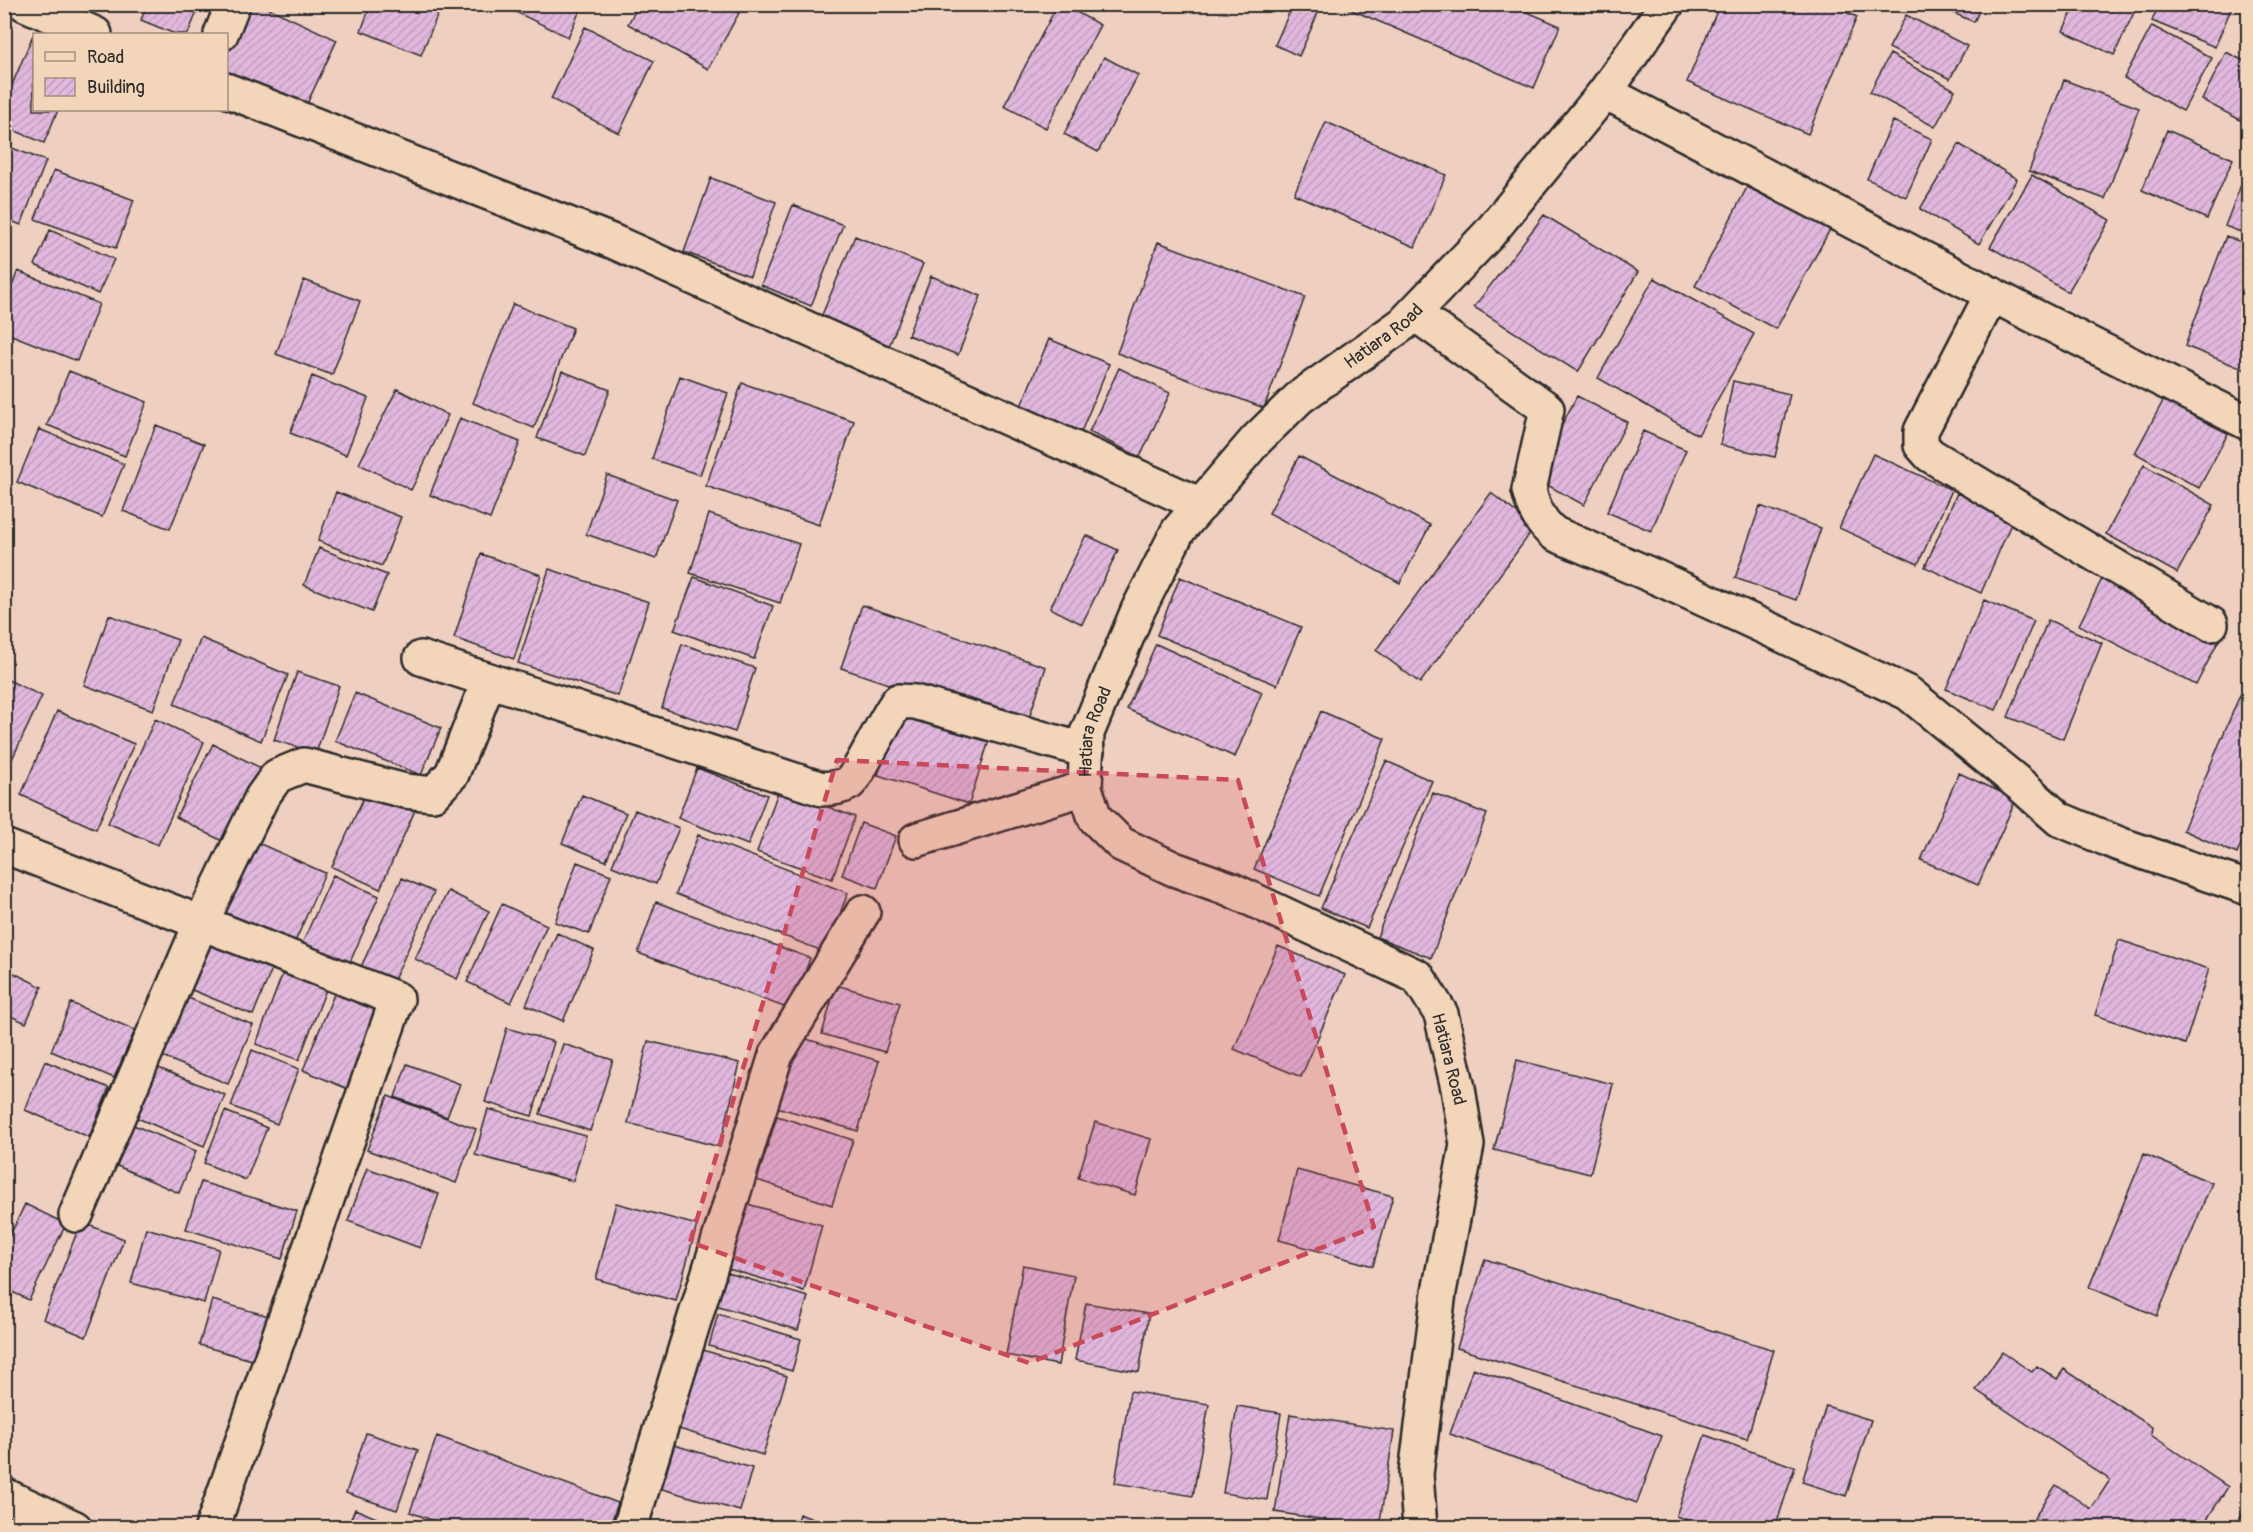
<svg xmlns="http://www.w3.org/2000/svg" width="2253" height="1532" font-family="Pangolin,sans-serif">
	<defs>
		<pattern id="building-hatch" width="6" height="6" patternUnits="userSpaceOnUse" patternTransform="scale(1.5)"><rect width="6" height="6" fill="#e1b7dd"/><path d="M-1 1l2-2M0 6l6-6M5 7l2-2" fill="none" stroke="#c19ebe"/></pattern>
	</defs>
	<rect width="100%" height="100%" fill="#efcfc0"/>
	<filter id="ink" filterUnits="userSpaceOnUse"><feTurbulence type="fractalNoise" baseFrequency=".0167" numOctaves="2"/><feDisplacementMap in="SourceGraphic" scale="12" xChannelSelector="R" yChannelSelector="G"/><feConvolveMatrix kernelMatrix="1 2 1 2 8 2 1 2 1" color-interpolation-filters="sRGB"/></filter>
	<g filter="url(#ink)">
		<path fill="url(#building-hatch)" stroke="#2b2b2b" stroke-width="1.5" d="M 147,4 L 200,4 L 188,34 L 175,34 L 141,20 Z
			M 247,4 L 260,4 L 337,40 L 304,110 L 226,73 L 226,50 Z
			M 371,4 L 442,4 L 421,55 L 361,31 Z
			M 499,4 L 583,4 L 568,37 Z
			M 639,4 L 723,4 L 739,13 L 708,69 L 628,24 Z
			M 1058,4 L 1062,4 L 1100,25 L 1046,128 L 1004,106 Z
			M 1293,4 L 1322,4 L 1299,56 L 1275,45 Z
			M 1338,4 L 1509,4 L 1560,26 L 1534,88 Z
			M 1720,4 L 1827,4 L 1857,17 L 1808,134 L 1687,82 Z
			M 1933,4 L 1982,4 L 1974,22 Z
			M 2076,4 L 2138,4 L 2114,55 L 2063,31 Z
			M 2159,4 L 2233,4 L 2215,47 L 2152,21 Z
			M 1906,15 L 1967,46 L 1950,79 L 1889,48 Z
			M 2152,26 L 2212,58 L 2183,111 L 2124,78 Z
			M 585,27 L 654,61 L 619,133 L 551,99 Z
			M 33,35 L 34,110 L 58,110 L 44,143 L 4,126 L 4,104 Z
			M 2226,52 L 2248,63 L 2248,124 L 2202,100 Z
			M 1890,54 L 1955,90 L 1935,127 L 1870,92 Z
			M 1104,57 L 1138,75 L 1098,152 L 1064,134 Z
			M 2064,80 L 2139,108 L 2105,199 L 2029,171 Z
			M 1893,121 L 1932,139 L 1906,197 L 1867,179 Z
			M 1326,122 L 1446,175 L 1415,247 L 1294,194 Z
			M 2167,130 L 2233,159 L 2207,219 L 2142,190 Z
			M 1959,144 L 2017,179 L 1979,244 L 1920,209 Z
			M 4,145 L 46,161 L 21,225 L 4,218 Z
			M 2248,167 L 2248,235 L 2225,226 Z
			M 54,170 L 134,200 L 116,248 L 35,219 Z
			M 2032,175 L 2110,220 L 2068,292 L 1990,247 Z
			M 711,178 L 776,202 L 750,276 L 684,252 Z
			M 1752,178 L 1834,222 L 1776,329 L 1695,286 Z
			M 793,205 L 843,225 L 811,306 L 761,285 Z
			M 1544,215 L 1638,272 L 1578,372 L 1474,307 Z
			M 50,230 L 114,259 L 98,294 L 35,265 Z
			M 855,236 L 923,264 L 887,351 L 819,322 Z
			M 2226,236 L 2248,245 L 2248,371 L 2185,346 Z
			M 1158,242 L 1305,297 L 1264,408 L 1117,353 Z
			M 18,271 L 99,304 L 77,361 L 4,332 L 4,305 Z
			M 931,276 L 981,296 L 958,355 L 908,335 Z
			M 1654,278 L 1754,334 L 1698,435 L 1598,378 Z
			M 304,280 L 360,301 L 332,375 L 276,354 Z
			M 513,304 L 573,328 L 534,428 L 473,403 Z
			M 1049,339 L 1109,364 L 1081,432 L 1021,406 Z
			M 1119,368 L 1170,393 L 1140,457 L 1089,432 Z
			M 69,371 L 147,402 L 125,456 L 47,425 Z
			M 562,371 L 610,390 L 585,456 L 537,438 Z
			M 312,376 L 368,398 L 346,455 L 290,433 Z
			M 680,376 L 728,393 L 700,475 L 652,459 Z
			M 1733,381 L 1790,394 L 1775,457 L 1720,445 Z
			M 742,383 L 854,421 L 819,525 L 706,486 Z
			M 397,389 L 448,415 L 411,490 L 359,464 Z
			M 2169,390 L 2233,424 L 2199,488 L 2135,453 Z
			M 1577,396 L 1627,422 L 1584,505 L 1534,478 Z
			M 460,418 L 520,442 L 490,519 L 430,495 Z
			M 156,425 L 204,444 L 170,529 L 123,511 Z
			M 39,429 L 124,464 L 102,517 L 17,482 Z
			M 1643,431 L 1686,450 L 1651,531 L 1607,512 Z
			M 1873,454 L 1952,490 L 1918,564 L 1839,528 Z
			M 1299,456 L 1430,525 L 1400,583 L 1269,513 Z
			M 2144,465 L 2214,505 L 2177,573 L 2106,534 Z
			M 607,475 L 677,500 L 656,559 L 586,534 Z
			M 336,492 L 401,517 L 382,566 L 318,541 Z
			M 1491,493 L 1535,527 L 1420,683 L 1376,650 Z
			M 1957,493 L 2014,517 L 1981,593 L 1925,567 Z
			M 1760,506 L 1821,528 L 1796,600 L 1735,578 Z
			M 709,514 L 799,544 L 780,603 L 690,573 Z
			M 1086,535 L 1118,550 L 1082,624 L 1050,608 Z
			M 319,548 L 387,575 L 372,612 L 304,585 Z
			M 481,554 L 541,575 L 514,659 L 454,638 Z
			M 549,569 L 649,602 L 618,696 L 518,663 Z
			M 2105,573 L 2222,634 L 2196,685 L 2079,625 Z
			M 694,577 L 773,606 L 754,659 L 674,630 Z
			M 1180,577 L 1301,627 L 1277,685 L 1157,635 Z
			M 1984,600 L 2034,621 L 1996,710 L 1946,689 Z
			M 862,605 L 1046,667 L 1025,730 L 841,668 Z
			M 109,615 L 178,640 L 153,710 L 84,685 Z
			M 2048,620 L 2102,643 L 2063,739 L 2008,717 Z
			M 201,638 L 288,675 L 261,741 L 174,704 Z
			M 682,644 L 755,668 L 735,732 L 662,708 Z
			M 1156,644 L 1262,692 L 1235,757 L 1127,709 Z
			M 297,672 L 339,686 L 316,753 L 274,740 Z
			M 4,678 L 42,696 L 4,776 Z
			M 355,693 L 441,728 L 421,775 L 335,741 Z
			M 2240,695 L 2248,698 L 2248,827 L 2237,854 L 2183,830 Z
			M 901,705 L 991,734 L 969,804 L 878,775 Z
			M 57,711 L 134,744 L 96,829 L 21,795 Z
			M 1321,711 L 1385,739 L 1319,896 L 1254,869 Z
			M 155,719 L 204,742 L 158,845 L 108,823 Z
			M 213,744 L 261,768 L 224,842 L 176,817 Z
			M 1386,761 L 1432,781 L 1367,928 L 1321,908 Z
			M 697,768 L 767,795 L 748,845 L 678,818 Z
			M 1959,773 L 2016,799 L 1978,885 L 1921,860 Z
			M 369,786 L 416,808 L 380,889 L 332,867 Z
			M 779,789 L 855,817 L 832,879 L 757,852 Z
			M 1433,793 L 1487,814 L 1431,958 L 1377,937 Z
			M 582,795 L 626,813 L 606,861 L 562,843 Z
			M 635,810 L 679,828 L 656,884 L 612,866 Z
			M 861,823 L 896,836 L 877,888 L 842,875 Z
			M 698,835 L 848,893 L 825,952 L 676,894 Z
			M 247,838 L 325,873 L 295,942 L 217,909 Z
			M 577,862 L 611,875 L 589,934 L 555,922 Z
			M 333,875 L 379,896 L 347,969 L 300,948 Z
			M 402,878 L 434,892 L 393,982 L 361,967 Z
			M 448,891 L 489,911 L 457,979 L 415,959 Z
			M 656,902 L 810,958 L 792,1010 L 638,953 Z
			M 502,904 L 547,925 L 511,1003 L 467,982 Z
			M 557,933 L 594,950 L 563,1021 L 526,1005 Z
			M 207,937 L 274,964 L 253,1015 L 187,988 Z
			M 2119,940 L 2209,969 L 2185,1044 L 2095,1015 Z
			M 1278,946 L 1345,975 L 1301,1077 L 1234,1049 Z
			M 287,962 L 330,979 L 299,1060 L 256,1044 Z
			M 4,968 L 42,987 L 26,1023 L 4,1013 Z
			M 339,982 L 383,1000 L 348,1089 L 303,1070 Z
			M 836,985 L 900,1003 L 885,1052 L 822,1034 Z
			M 179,994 L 253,1025 L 228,1084 L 154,1053 Z
			M 71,1003 L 135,1030 L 114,1078 L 51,1051 Z
			M 507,1028 L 554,1042 L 532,1116 L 485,1102 Z
			M 793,1035 L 879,1061 L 858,1131 L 773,1106 Z
			M 648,1041 L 740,1063 L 720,1147 L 628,1123 Z
			M 563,1044 L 613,1060 L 590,1131 L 540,1114 Z
			M 252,1050 L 299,1069 L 277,1124 L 231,1106 Z
			M 1517,1060 L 1613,1084 L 1590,1174 L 1494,1150 Z
			M 45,1061 L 109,1088 L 89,1137 L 25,1110 Z
			M 407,1064 L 460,1084 L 447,1117 L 395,1097 Z
			M 151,1065 L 225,1095 L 204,1146 L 130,1115 Z
			M 388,1096 L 476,1129 L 456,1183 L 367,1150 Z
			M 488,1109 L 586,1136 L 573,1181 L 475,1155 Z
			M 225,1111 L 267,1128 L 246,1180 L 204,1163 Z
			M 777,1116 L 853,1140 L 832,1205 L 757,1180 Z
			M 1095,1122 L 1151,1139 L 1135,1195 L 1078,1178 Z
			M 131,1124 L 196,1151 L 179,1193 L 115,1165 Z
			M 2144,1154 L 2212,1183 L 2157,1316 L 2089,1287 Z
			M 367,1168 L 439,1194 L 420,1248 L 348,1221 Z
			M 1297,1170 L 1393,1196 L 1373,1266 L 1279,1240 Z
			M 201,1182 L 297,1211 L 282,1259 L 186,1229 Z
			M 616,1203 L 697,1225 L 676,1301 L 596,1279 Z
			M 744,1203 L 822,1225 L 804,1291 L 725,1268 Z
			M 25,1204 L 66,1224 L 29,1300 L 4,1288 L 4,1248 Z
			M 81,1222 L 124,1239 L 86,1337 L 43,1319 Z
			M 146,1228 L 219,1249 L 204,1303 L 131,1283 Z
			M 1485,1259 L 1774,1350 L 1747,1439 L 1457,1348 Z
			M 1023,1265 L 1074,1275 L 1058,1365 L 1006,1355 Z
			M 725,1272 L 808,1297 L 798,1330 L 715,1305 Z
			M 212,1300 L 272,1317 L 259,1362 L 199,1345 Z
			M 1086,1303 L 1149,1314 L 1139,1372 L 1075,1360 Z
			M 718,1314 L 801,1339 L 792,1371 L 709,1346 Z
			M 703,1350 L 787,1376 L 763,1455 L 679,1429 Z
			M 2002,1352 L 2032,1372 L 2037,1366 L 2057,1379 L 2064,1369 L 2152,1427 L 2151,1435 L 2228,1487 L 2201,1528 L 2040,1528 L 2034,1518 L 2056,1485 L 2091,1509 L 2110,1480 L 1976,1390 Z
			M 1473,1368 L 1662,1436 L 1637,1503 L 1450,1434 Z
			M 1130,1391 L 1209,1404 L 1193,1496 L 1115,1483 Z
			M 1237,1406 L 1281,1413 L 1267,1500 L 1223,1493 Z
			M 1826,1406 L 1871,1420 L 1846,1496 L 1802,1482 Z
			M 1290,1414 L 1394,1431 L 1379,1528 L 1275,1512 Z
			M 366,1433 L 418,1450 L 397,1510 L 346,1493 Z
			M 1705,1435 L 1795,1467 L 1775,1528 L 1709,1528 L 1676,1516 Z
			M 437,1436 L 618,1503 L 609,1528 L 453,1528 L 410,1512 Z
			M 674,1445 L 752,1468 L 740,1511 L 662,1489 Z
			M 2248,1506 L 2248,1528 L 2233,1528 Z
			M 355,1509 L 400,1528 L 347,1528 Z
			M 799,1514 L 837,1528 L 795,1528 Z"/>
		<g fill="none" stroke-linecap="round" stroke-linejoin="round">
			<defs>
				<path id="street" d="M 25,4 L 95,34
					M 221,34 L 233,4
					M 226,90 L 614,242 L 1201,505
					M 1605,92 L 2016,307 L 2248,423
					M 1992,294 L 1921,431 L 1921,445 L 1930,455 L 2211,624
					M 1414,313 L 1547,409 L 1529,490 C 1533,507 1541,524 1555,534 L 1658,578 L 1908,693 L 2023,787 L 2059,819 L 2119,844 L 2248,888
					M 421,658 L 822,789 C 831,788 841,788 849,783 C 858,776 886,716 898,701 L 915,702 L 1087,751
					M 916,840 L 1085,788
					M 4,846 L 397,999 L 212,1528
					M 76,1215 L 201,923 L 262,797 L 277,776 L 304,765 L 405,791 L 433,794 L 452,774 L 489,680
					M 4,1495 L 75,1528
					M 630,1528 L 776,1055 L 863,912"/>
				<g id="secondary">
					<path id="s1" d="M 1420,1528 L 1416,1474 L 1439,1292 L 1467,1145 L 1458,1088 L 1441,1014 L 1418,977 L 1230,889 L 1174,869 L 1121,844 L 1095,818 L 1085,788 L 1087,733 L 1138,610 L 1178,531 L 1256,440 L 1300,397 L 1403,324 L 1488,235 L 1605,92 L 1667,4"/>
				</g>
			</defs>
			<use href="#street" stroke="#2b2b2b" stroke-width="38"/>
			<use href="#secondary" stroke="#2b2b2b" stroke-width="38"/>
			<use href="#street" stroke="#f3d5b9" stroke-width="33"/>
			<use href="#secondary" stroke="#f3d5b9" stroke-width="33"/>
		</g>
	</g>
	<path fill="#c94859" fill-opacity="0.2" stroke="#c94859" stroke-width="4.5" stroke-dasharray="12 8" stroke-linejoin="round" d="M 837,760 L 1238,780 L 1374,1227 L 1029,1363 L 690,1242 Z"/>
	<g text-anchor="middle" stroke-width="6" stroke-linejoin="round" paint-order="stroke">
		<g font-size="18" fill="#2b2b2b" stroke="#f3d5b9">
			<text dy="6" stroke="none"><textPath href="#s1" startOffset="1520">Hatiara Road</textPath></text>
			<text dy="6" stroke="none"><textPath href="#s1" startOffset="1016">Hatiara Road</textPath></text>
			<text transform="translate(1449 1059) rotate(76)" y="6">Hatiara Road</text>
		</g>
	</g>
	<rect width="2253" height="1532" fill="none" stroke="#f3d5b9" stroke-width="24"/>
	<rect x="12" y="12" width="2229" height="1508" fill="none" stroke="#2b2b2b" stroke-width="2" filter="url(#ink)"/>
	<rect x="33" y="33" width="195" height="78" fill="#f3d5b9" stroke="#a39180" stroke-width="1.5"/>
	<rect x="45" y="52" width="30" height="9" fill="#f3d5b9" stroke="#a39180" stroke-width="1.5"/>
	<text x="87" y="63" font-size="18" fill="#2b2b2b">Road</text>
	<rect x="45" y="78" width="30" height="18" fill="url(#building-hatch)" stroke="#a39180" stroke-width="1.5"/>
	<text x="87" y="93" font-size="18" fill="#2b2b2b">Building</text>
</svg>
